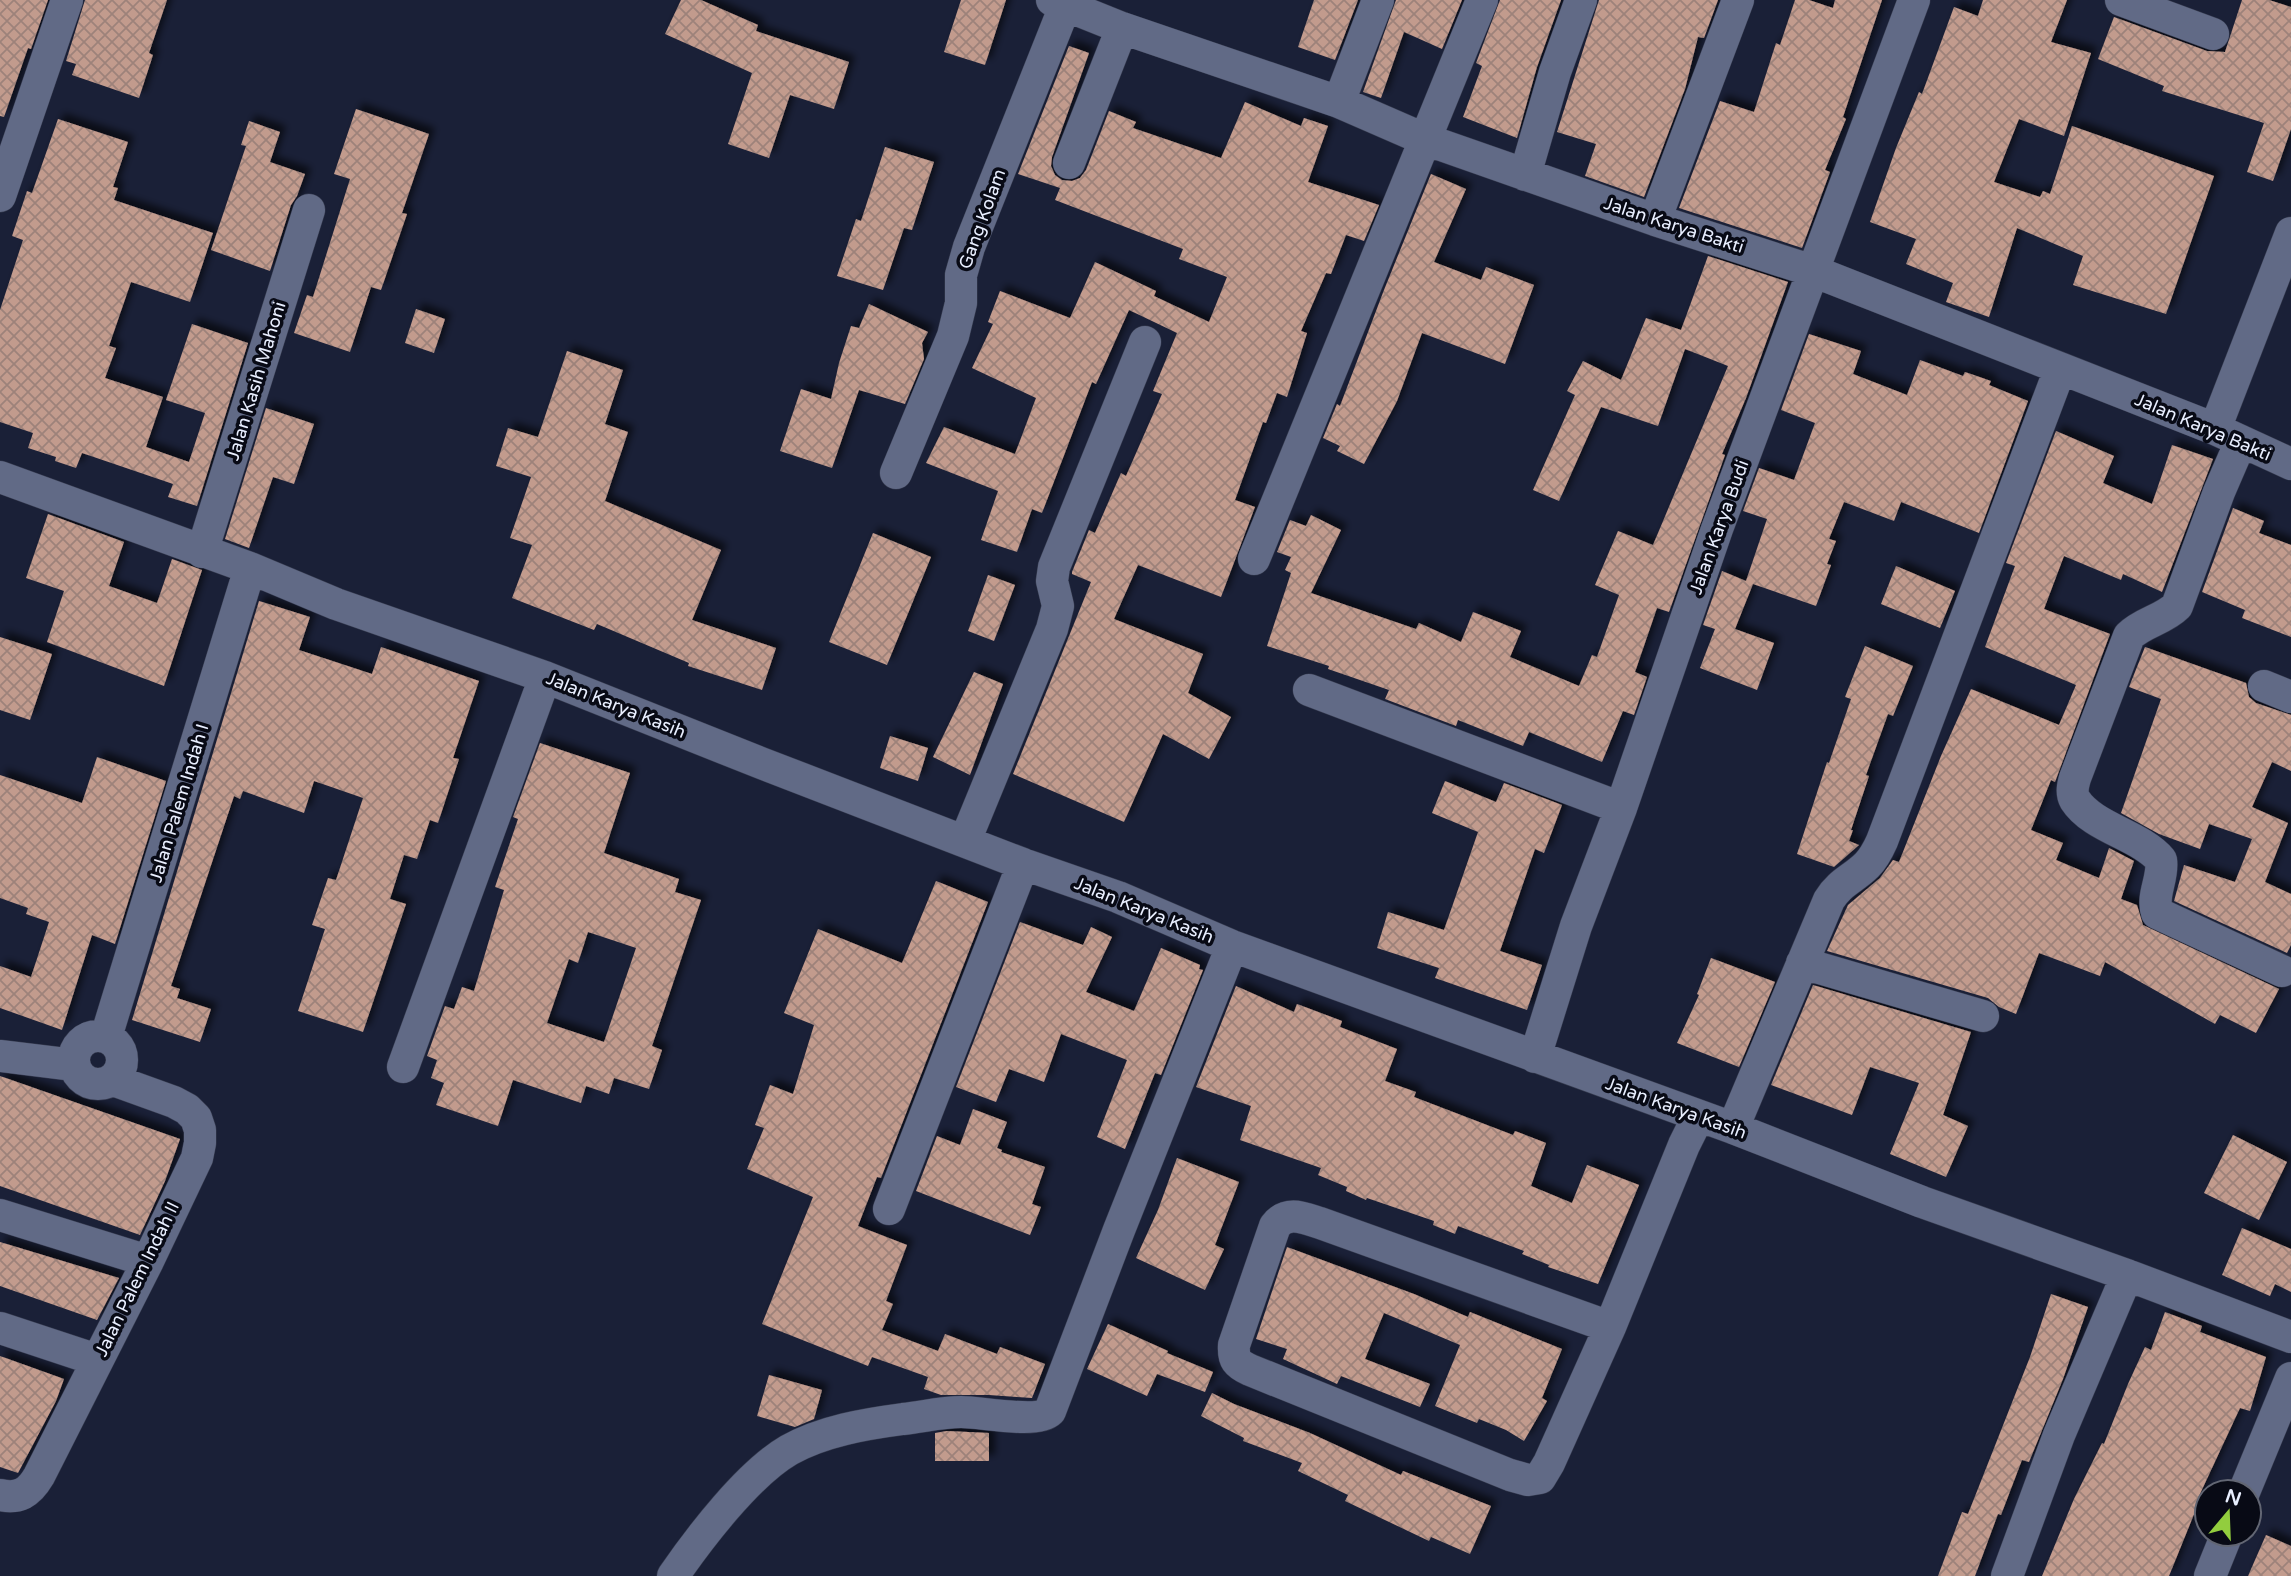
<svg xmlns="http://www.w3.org/2000/svg" width="2291" height="1576" font-family="'Varela Round',sans-serif">
	<defs>
		<pattern id="building-cross-hatch" width="8" height="8" patternUnits="userSpaceOnUse" patternTransform="scale(1.75)"><rect width="8" height="8" fill="#c29b8d"/><path d="M0 0l8 8M0 8l8-8" fill="none" stroke="#9d827a"/></pattern>
		<filter id="shadow"><feDropShadow dx="6" dy="-6" stdDeviation="3.5" flood-color="#0009"/></filter>
	</defs>
	<rect width="100%" height="100%" fill="#1a2037"/>
	<path fill="url(#building-cross-hatch)" fill-rule="evenodd" filter="url(#shadow)" d="M 0,0 L 48,0 L 31,49 L 28,48 L 4,117 L 0,116 Z
		M 85,0 L 167,0 L 149,53 L 153,55 L 139,98 L 72,75 L 76,64 L 66,61 Z
		M 681,0 L 701,0 L 758,25 L 756,31 L 849,62 L 834,109 L 790,95 L 769,158 L 728,144 L 752,73 L 665,34 Z
		M 961,0 L 1006,0 L 985,65 L 944,52 Z
		M 1314,0 L 1358,0 L 1335,60 L 1298,47 Z
		M 1396,0 L 1462,0 L 1442,49 L 1404,32 L 1381,98 L 1363,92 Z
		M 1500,0 L 1561,0 L 1537,67 L 1517,138 L 1463,117 L 1482,66 L 1476,63 Z
		M 1599,0 L 1718,0 L 1704,38 L 1698,37 L 1685,89 L 1644,197 L 1585,176 L 1596,144 L 1557,132 Z
		M 1795,0 L 1809,0 L 1833,8 L 1835,0 L 1882,0 L 1843,117 L 1846,119 L 1825,170 L 1830,172 L 1802,248 L 1679,208 L 1720,101 L 1754,112 L 1776,43 L 1780,45 Z
		M 1983,0 L 2067,0 L 2051,42 L 2091,53 L 2064,136 L 2019,119 L 1994,182 L 2040,197 L 2043,191 L 2050,194 L 2072,126 L 2214,176 L 2166,314 L 2073,285 L 2083,256 L 2017,228 L 1989,317 L 1946,302 L 1953,283 L 1906,264 L 1916,239 L 1870,222 L 1896,148 L 1919,92 L 1922,94 L 1954,7 L 1978,16 Z
		M 2242,0 L 2269,0 L 2291,7 L 2291,129 L 2273,181 L 2247,172 L 2264,123 L 2162,91 L 2164,86 L 2098,59 L 2114,17 L 2207,51 L 2225,52 Z
		M 1069,46 L 1089,53 L 1052,157 L 1051,166 L 1055,175 L 1062,180 L 1072,181 L 1080,178 L 1086,170 L 1109,111 L 1136,122 L 1133,128 L 1221,158 L 1245,102 L 1301,126 L 1304,118 L 1328,126 L 1308,182 L 1379,205 L 1364,241 L 1346,235 L 1331,274 L 1326,273 L 1301,331 L 1307,333 L 1287,397 L 1277,393 L 1266,423 L 1263,422 L 1235,500 L 1255,507 L 1221,597 L 1138,565 L 1114,619 L 1203,654 L 1188,693 L 1231,717 L 1209,759 L 1163,734 L 1124,822 L 1013,774 L 1091,582 L 1072,574 L 1072,572 L 1089,530 L 1095,533 L 1121,473 L 1126,476 L 1162,394 L 1153,391 L 1177,333 L 1129,310 L 1096,384 L 1092,382 L 1042,513 L 1032,509 L 1017,552 L 981,540 L 998,491 L 926,463 L 944,427 L 1015,454 L 1036,398 L 972,368 L 993,324 L 988,322 L 1000,291 L 1070,318 L 1095,262 L 1156,291 L 1154,296 L 1209,322 L 1227,277 L 1179,259 L 1183,249 L 1055,200 L 1060,188 L 1018,174 Z
		M 356,109 L 429,134 L 402,213 L 407,214 L 381,290 L 371,287 L 350,352 L 294,333 L 307,295 L 313,297 L 350,179 L 334,174 Z
		M 58,119 L 128,142 L 113,187 L 118,188 L 114,200 L 213,233 L 190,302 L 131,282 L 109,346 L 116,348 L 105,378 L 163,397 L 146,447 L 189,462 L 205,413 L 166,400 L 192,324 L 248,343 L 197,506 L 168,497 L 173,484 L 82,453 L 76,468 L 55,461 L 56,457 L 28,448 L 33,433 L 0,422 L 0,310 L 23,240 L 12,236 L 27,191 L 32,193 Z
		M 249,121 L 280,132 L 270,162 L 305,174 L 297,196 L 291,205 L 270,271 L 211,250 L 246,146 L 241,145 Z
		M 885,147 L 934,162 L 912,230 L 904,228 L 883,290 L 837,276 L 856,219 L 861,221 Z
		M 1431,174 L 1466,189 L 1434,262 L 1481,280 L 1486,267 L 1534,285 L 1505,364 L 1422,333 L 1397,401 L 1364,464 L 1337,451 L 1340,446 L 1323,438 L 1337,404 L 1340,406 L 1384,290 Z
		M 1708,256 L 1788,282 L 1746,398 L 1722,454 L 1725,455 L 1669,612 L 1657,608 L 1635,672 L 1647,677 L 1634,715 L 1623,711 L 1602,762 L 1529,732 L 1523,746 L 1458,720 L 1456,726 L 1385,699 L 1389,690 L 1328,669 L 1329,666 L 1267,646 L 1291,573 L 1285,570 L 1291,557 L 1277,552 L 1290,520 L 1306,526 L 1311,515 L 1341,530 L 1311,593 L 1416,629 L 1419,623 L 1461,642 L 1473,612 L 1521,631 L 1510,657 L 1579,686 L 1592,655 L 1597,657 L 1619,595 L 1595,585 L 1618,531 L 1653,545 L 1728,366 L 1685,349 L 1658,426 L 1601,407 L 1559,501 L 1533,490 L 1575,395 L 1567,391 L 1583,361 L 1621,380 L 1646,318 L 1681,330 Z
		M 869,304 L 928,332 L 922,343 L 924,359 L 905,404 L 859,390 L 832,468 L 780,451 L 801,389 L 831,399 L 839,363 L 851,326 L 859,328 Z
		M 416,309 L 445,319 L 434,353 L 405,343 Z
		M 1809,334 L 1861,351 L 1853,374 L 1907,395 L 1920,360 L 1963,376 L 1965,372 L 1991,381 L 1989,385 L 2028,401 L 1979,533 L 1901,502 L 1894,521 L 1844,502 L 1829,539 L 1836,541 L 1827,564 L 1831,565 L 1816,606 L 1753,584 L 1735,629 L 1774,643 L 1757,690 L 1700,668 L 1715,629 L 1703,625 L 1722,571 L 1746,581 L 1767,519 L 1743,511 L 1759,468 L 1794,480 L 1815,423 L 1781,410 Z
		M 567,351 L 623,370 L 605,424 L 628,432 L 605,501 L 721,550 L 692,620 L 776,648 L 762,690 L 688,666 L 689,663 L 597,624 L 594,630 L 512,598 L 532,545 L 510,538 L 531,477 L 496,466 L 508,428 L 538,437 Z
		M 266,408 L 314,424 L 294,484 L 273,477 L 249,548 L 225,539 Z
		M 2056,431 L 2114,456 L 2103,483 L 2152,504 L 2172,445 L 2213,459 L 2162,592 L 2123,574 L 2121,580 L 2064,556 L 2044,609 L 2110,634 L 2055,782 L 2051,780 L 2031,830 L 2063,843 L 2056,860 L 2099,878 L 2109,848 L 2132,860 L 2134,861 L 2121,899 L 2137,905 L 2143,925 L 2279,989 L 2256,1033 L 2220,1015 L 2215,1024 L 2105,962 L 2100,976 L 2039,953 L 2016,1014 L 1999,1007 L 1988,998 L 1827,951 L 1848,905 L 1880,878 L 1893,860 L 1899,862 L 1941,756 L 1971,689 L 2059,725 L 2076,685 L 1985,647 L 2015,566 L 2006,563 Z
		M 2233,508 L 2264,521 L 2259,533 L 2291,545 L 2291,637 L 2242,618 L 2245,610 L 2202,592 Z
		M 48,514 L 124,542 L 109,586 L 157,603 L 172,559 L 202,570 L 164,686 L 47,642 L 64,591 L 26,578 Z
		M 873,533 L 931,557 L 887,665 L 829,642 Z
		M 1896,566 L 1955,591 L 1940,628 L 1881,604 Z
		M 988,575 L 1015,585 L 994,641 L 968,631 Z
		M 259,601 L 310,617 L 299,650 L 372,674 L 381,647 L 479,681 L 453,758 L 459,759 L 438,823 L 430,820 L 417,859 L 404,855 L 390,899 L 406,904 L 363,1032 L 298,1011 L 325,929 L 312,925 L 328,878 L 336,880 L 363,798 L 314,781 L 304,813 L 243,791 L 240,799 L 234,796 L 171,986 L 180,989 L 177,998 L 211,1009 L 200,1042 L 132,1020 Z
		M 0,637 L 52,654 L 30,720 L 0,710 Z
		M 1865,646 L 1913,666 L 1893,716 L 1888,714 L 1866,775 L 1869,776 L 1851,830 L 1853,830 L 1849,841 L 1859,845 L 1834,867 L 1797,854 L 1827,762 L 1829,763 L 1851,699 L 1845,697 Z
		M 2145,647 L 2246,683 L 2249,697 L 2256,703 L 2291,715 L 2291,771 L 2272,762 L 2252,807 L 2288,823 L 2265,882 L 2291,894 L 2291,945 L 2287,953 L 2174,901 L 2184,865 L 2235,882 L 2252,839 L 2209,824 L 2200,849 L 2159,834 L 2121,813 L 2161,699 L 2129,687 Z
		M 974,672 L 1003,684 L 970,775 L 933,757 Z
		M 890,736 L 928,748 L 918,781 L 880,768 Z
		M 540,743 L 630,773 L 604,853 L 679,879 L 675,892 L 701,900 L 652,1046 L 662,1050 L 649,1089 L 614,1078 L 609,1094 L 586,1086 L 581,1103 L 513,1080 L 498,1126 L 436,1105 L 444,1083 L 431,1078 L 437,1060 L 427,1056 L 445,1006 L 454,1009 L 462,987 L 474,991 L 504,890 L 495,887 L 518,819 L 513,817 ZM 588,932 L 636,948 L 604,1042 L 547,1023 L 569,959 L 578,963 Z
		M 97,757 L 166,781 L 115,944 L 92,935 L 62,1030 L 0,1008 L 0,966 L 31,977 L 49,922 L 26,914 L 28,908 L 0,898 L 0,775 L 82,803 Z
		M 1445,781 L 1496,802 L 1504,783 L 1562,805 L 1544,853 L 1535,849 L 1500,951 L 1542,965 L 1527,1010 L 1435,978 L 1439,968 L 1377,948 L 1388,912 L 1444,930 L 1478,832 L 1432,813 Z
		M 936,881 L 988,902 L 881,1178 L 877,1177 L 858,1226 L 907,1245 L 886,1301 L 893,1304 L 882,1330 L 938,1351 L 945,1334 L 997,1354 L 1000,1347 L 1045,1364 L 1032,1398 L 989,1395 L 941,1395 L 924,1389 L 928,1377 L 872,1357 L 868,1366 L 762,1324 L 813,1197 L 747,1169 L 764,1128 L 755,1125 L 770,1085 L 793,1094 L 814,1025 L 784,1013 L 818,929 L 902,963 Z
		M 1020,922 L 1083,945 L 1091,927 L 1112,937 L 1086,992 L 1134,1011 L 1161,948 L 1200,965 L 1199,969 L 1203,970 L 1161,1075 L 1155,1073 L 1125,1149 L 1097,1137 L 1127,1060 L 1061,1034 L 1044,1082 L 1009,1069 L 996,1102 L 956,1087 Z
		M 1711,958 L 1775,982 L 1739,1067 L 1677,1043 L 1699,995 L 1697,994 Z
		M 1813,985 L 1971,1032 L 1943,1115 L 1968,1126 L 1946,1177 L 1890,1154 L 1919,1083 L 1870,1067 L 1852,1115 L 1771,1085 Z
		M 1236,986 L 1294,1012 L 1297,1004 L 1342,1021 L 1340,1027 L 1397,1049 L 1385,1081 L 1416,1092 L 1414,1097 L 1513,1135 L 1515,1131 L 1546,1143 L 1531,1186 L 1572,1203 L 1587,1165 L 1639,1185 L 1598,1284 L 1548,1267 L 1549,1265 L 1522,1254 L 1524,1251 L 1458,1226 L 1455,1234 L 1433,1225 L 1434,1221 L 1367,1198 L 1366,1200 L 1346,1191 L 1347,1187 L 1318,1175 L 1321,1168 L 1240,1140 L 1251,1106 L 1196,1087 Z
		M 0,1076 L 180,1139 L 165,1181 L 140,1235 L 0,1186 Z
		M 973,1109 L 1007,1122 L 997,1148 L 1002,1150 L 1001,1152 L 1045,1167 L 1032,1204 L 1041,1207 L 1030,1235 L 916,1191 L 937,1136 L 960,1145 Z
		M 2233,1135 L 2287,1162 L 2259,1220 L 2204,1193 Z
		M 1177,1158 L 1239,1182 L 1215,1245 L 1224,1249 L 1205,1290 L 1136,1258 L 1158,1210 Z
		M 2242,1228 L 2291,1249 L 2291,1292 L 2275,1284 L 2270,1296 L 2222,1275 Z
		M 0,1242 L 119,1278 L 97,1320 L 0,1286 Z
		M 1287,1247 L 1414,1294 L 1468,1317 L 1470,1312 L 1562,1349 L 1542,1398 L 1547,1401 L 1524,1441 L 1506,1430 L 1479,1419 L 1477,1423 L 1435,1406 L 1460,1345 L 1384,1313 L 1365,1359 L 1430,1384 L 1420,1407 L 1341,1376 L 1337,1384 L 1283,1359 L 1287,1349 L 1256,1339 Z
		M 2051,1294 L 2088,1307 L 2063,1379 L 2029,1462 L 2022,1460 L 2001,1515 L 1998,1514 L 1975,1576 L 1938,1576 L 1962,1512 L 1968,1514 L 2030,1357 Z
		M 2165,1312 L 2202,1326 L 2200,1332 L 2266,1357 L 2250,1411 L 2240,1408 L 2199,1496 L 2201,1497 L 2169,1576 L 2042,1576 L 2074,1499 L 2102,1443 L 2104,1444 L 2128,1384 L 2145,1347 L 2151,1350 Z
		M 1108,1324 L 1168,1351 L 1167,1353 L 1213,1372 L 1205,1392 L 1157,1374 L 1147,1396 L 1087,1369 Z
		M 0,1356 L 64,1379 L 56,1401 L 18,1473 L 0,1467 Z
		M 769,1375 L 822,1390 L 814,1419 L 795,1427 L 757,1416 Z
		M 1212,1393 L 1234,1404 L 1310,1433 L 1401,1475 L 1403,1471 L 1491,1506 L 1470,1554 L 1431,1537 L 1429,1541 L 1345,1501 L 1348,1495 L 1298,1471 L 1302,1463 L 1243,1441 L 1244,1438 L 1201,1416 Z
		M 947,1431 L 989,1433 L 989,1461 L 935,1461 L 935,1433 Z
		M 2266,1535 L 2291,1546 L 2291,1576 L 2248,1576 Z"/>
	<g fill="none" stroke-linecap="round" stroke-linejoin="round">
		<defs>
			<path id="minor" d="M 1052,0 L 1122,28 L 1339,102 L 1424,139 L 1655,220 L 1813,271 L 2215,429 L 2291,464
				M 2121,0 L 2213,34
				M 1339,102 L 1378,0
				M 1069,163 L 1122,28
				M 1525,175 L 1555,72 L 1581,0
				M 0,196 L 67,0
				M 1655,220 L 1738,0
				M 2215,429 L 2291,233
				M 2241,441 L 2219,492 L 2177,606 C 2163,620 2143,622 2129,636 L 2075,778 C 2073,785 2071,793 2075,800 C 2093,828 2140,835 2161,860 C 2164,878 2151,895 2157,913 L 2282,971
				M 896,473 L 953,336 L 961,303 L 961,275 L 969,247 L 1065,6
				M 0,477 L 250,568 L 336,604 L 545,677 L 761,763 L 1023,864 L 1118,897 L 1232,946 L 1733,1128 L 1922,1202 L 2127,1275 L 2291,1337
				M 202,552 L 309,210
				M 1254,559 L 1482,0
				M 2264,686 L 2291,697
				M 1309,690 L 1621,808
				M 965,841 L 1052,629 L 1058,606 L 1052,581 L 1054,567 L 1145,342
				M 1802,963 L 1983,1016
				M74 1060a24 24 0 1 1 48 0a24 24 0 1 1-48 0Z
				M 106,1037 L 250,568
				M 0,1056 L 74,1065
				M 1535,1057 L 1576,926 L 1621,808 L 1717,529 L 1914,0
				M 403,1067 L 545,677
				M 1733,1128 L 1829,900 C 1840,882 1853,879 1867,865 C 1874,858 1878,850 1882,841 L 2060,369
				M 889,1209 L 1023,864
				M 0,1215 L 148,1261
				M 1610,1327 L 1320,1223 C 1304,1218 1287,1210 1275,1226 L 1234,1345 C 1233,1360 1237,1364 1250,1370 L 1510,1475 L 1528,1480 L 1540,1478 L 1549,1463 L 1610,1327 L 1684,1145 L 1698,1117
				M 0,1328 L 97,1360
				M 2244,1492 L 2291,1378
				M 0,1495 C 19,1499 29,1493 39,1476 L 148,1261 L 197,1158 L 200,1143 L 200,1130 L 196,1118 L 187,1109 L 174,1102 L 113,1080
				M 673,1576 C 700,1537 748,1474 789,1450 C 823,1431 865,1424 903,1419 C 922,1417 942,1412 961,1412 C 982,1412 1037,1424 1050,1411 L 1119,1230 L 1232,946
				M 2007,1576 L 2059,1435 L 2127,1275
				M 2210,1576 L 2227,1534"/>
		</defs>
		<use href="#minor" stroke="#373c50" stroke-width="33"/>
		<use href="#minor" stroke="#616a86" stroke-width="32"/>
	</g>
	<g text-anchor="middle" stroke-width="7" stroke-linejoin="round" paint-order="stroke">
		<g font-size="18" fill="#e9efff" stroke="#080a15">
			<text transform="translate(982 219) rotate(-70)" y="6">Gang Kolam</text>
			<text transform="translate(1674 225) rotate(18)" y="6">Jalan Karya Bakti</text>
			<text transform="translate(256 381) rotate(-73)" y="6">Jalan Kasih Mahoni</text>
			<text transform="translate(2203 427) rotate(23)" y="6">Jalan Karya Bakti</text>
			<text transform="translate(1719 527) rotate(-70)" y="6">Jalan Karya Budi</text>
			<text transform="translate(616 705) rotate(22)" y="6">Jalan Karya Kasih</text>
			<text transform="translate(179 803) rotate(-73)" y="6">Jalan Palem Indah I</text>
			<text transform="translate(1144 910) rotate(22)" y="6">Jalan Karya Kasih</text>
			<text transform="translate(1676 1108) rotate(20)" y="6">Jalan Karya Kasih</text>
			<text transform="translate(137 1279) rotate(-64)" y="6">Jalan Palem Indah II</text>
		</g>
	</g>
	<g transform="translate(2228 1513) rotate(19)"><circle r="33" fill="#080a15" stroke="#626673" stroke-width="2"/>
	<path d="M0-5L12 26L0 18L-12 26Z" fill="#92cd3e"/>
	<text y="-10" font-size="19" font-weight="bold" text-anchor="middle" fill="#e9efff">N</text>
	</g>
</svg>
